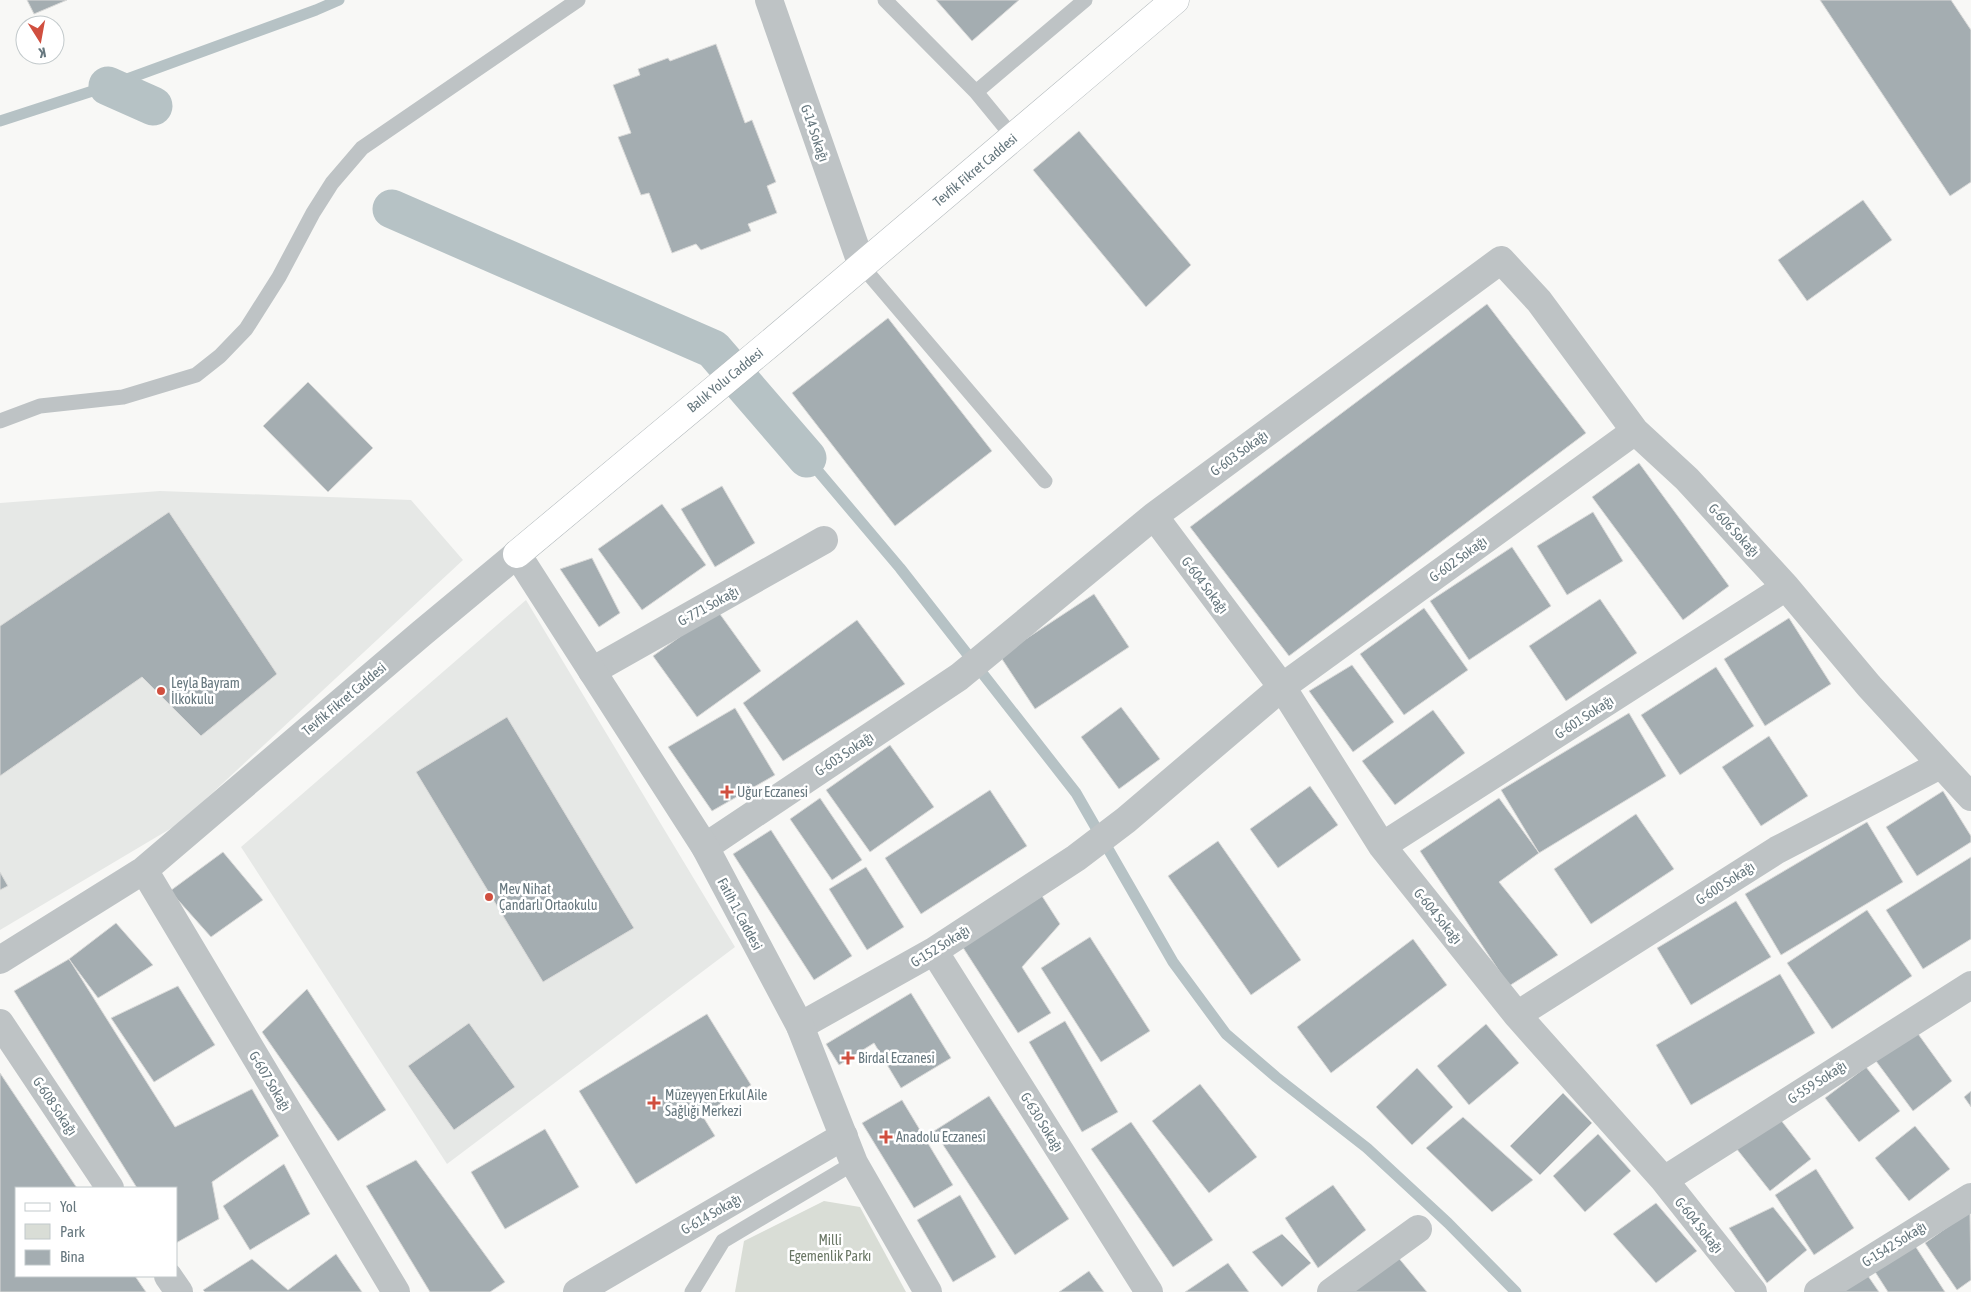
<svg xmlns="http://www.w3.org/2000/svg" width="1971" height="1292" font-family="'Asap Condensed',sans-serif">
	<rect width="100%" height="100%" fill="#f8f8f6"/>
	<path fill="#e6e8e6" d="M 160,491 L 411,500 L 463,560 L 180,823 L 0,930 L 0,503 Z
		M 526,600 L 735,947 L 447,1164 L 241,847 Z"/>
	<path fill="#d9ddd6" d="M 824,1201 L 860,1207 L 906,1292 L 735,1292 L 744,1241 Z"/>
	<g fill="none" stroke-linecap="round" stroke-linejoin="round">
		<path stroke="#b6c2c5" stroke-width="11" d="M 0,121 L 108,86 L 316,10 L 339,0
			M 807,458 L 900,568 L 1076,793 L 1173,962 L 1226,1034 L 1276,1077 L 1367,1148 L 1448,1223 L 1516,1292"/>
		<path stroke="#b6c2c5" stroke-width="39" d="M 108,86 L 153,106
			M 392,209 L 713,349 L 807,458"/>
	</g>
	<path fill="#a4adb1" stroke="#dadad9" d="M 27,0 L 67,0 L 34,14 Z
		M 936,0 L 1019,0 L 972,41 Z
		M 1820,0 L 1951,0 L 1971,30 L 1971,182 L 1950,196 Z
		M 716,44 L 745,123 L 752,120 L 776,182 L 767,186 L 777,213 L 748,224 L 751,231 L 701,250 L 696,244 L 672,253 L 649,193 L 641,195 L 618,137 L 631,133 L 613,85 L 640,75 L 638,69 L 668,58 L 670,61 Z
		M 1079,131 L 1191,265 L 1146,307 L 1033,170 Z
		M 1863,200 L 1892,240 L 1807,301 L 1778,260 Z
		M 1487,304 L 1586,433 L 1289,656 L 1190,527 Z
		M 888,318 L 992,451 L 895,526 L 792,393 Z
		M 308,382 L 373,448 L 328,492 L 263,426 Z
		M 1639,463 L 1729,586 L 1683,620 L 1592,497 Z
		M 722,486 L 755,543 L 715,567 L 681,509 Z
		M 662,504 L 706,565 L 642,610 L 598,549 Z
		M 169,512 L 277,674 L 201,736 L 142,677 L 0,776 L 0,626 Z
		M 1593,512 L 1623,561 L 1567,595 L 1537,546 Z
		M 1512,547 L 1551,606 L 1469,660 L 1430,601 Z
		M 592,558 L 620,613 L 599,627 L 560,569 Z
		M 1094,594 L 1129,647 L 1035,709 L 1000,656 Z
		M 1600,599 L 1637,653 L 1566,701 L 1529,646 Z
		M 1424,608 L 1468,670 L 1404,715 L 1360,654 Z
		M 717,610 L 761,671 L 697,717 L 653,656 Z
		M 1789,618 L 1831,684 L 1765,726 L 1724,659 Z
		M 857,620 L 905,684 L 783,761 L 743,703 Z
		M 1352,665 L 1394,722 L 1353,752 L 1309,691 Z
		M 1716,667 L 1754,726 L 1680,775 L 1641,715 Z
		M 1121,707 L 1160,759 L 1119,789 L 1081,737 Z
		M 735,708 L 775,775 L 712,811 L 668,747 Z
		M 1433,710 L 1465,753 L 1395,805 L 1362,761 Z
		M 1629,713 L 1666,776 L 1539,853 L 1501,790 Z
		M 507,717 L 634,928 L 543,982 L 416,772 Z
		M 1769,736 L 1808,796 L 1761,826 L 1722,767 Z
		M 890,745 L 934,807 L 870,852 L 826,790 Z
		M 1310,786 L 1338,825 L 1278,868 L 1250,829 Z
		M 990,790 L 1027,846 L 921,914 L 885,858 Z
		M 1943,791 L 1971,836 L 1971,842 L 1917,876 L 1886,827 Z
		M 820,798 L 862,860 L 832,880 L 790,819 Z
		M 1499,798 L 1539,853 L 1499,882 L 1558,955 L 1509,986 L 1420,851 Z
		M 1636,814 L 1674,869 L 1591,924 L 1554,869 Z
		M 1867,822 L 1903,882 L 1781,955 L 1745,894 Z
		M 771,830 L 852,956 L 814,980 L 733,854 Z
		M 1218,841 L 1301,960 L 1251,995 L 1168,876 Z
		M 223,852 L 263,900 L 211,937 L 170,891 Z
		M 1971,857 L 1971,939 L 1923,969 L 1886,910 Z
		M 866,867 L 904,927 L 867,950 L 829,889 Z
		M 0,872 L 8,886 L 0,890 Z
		M 1042,896 L 1060,924 L 1022,967 L 1051,1013 L 1018,1033 L 962,946 Z
		M 1736,901 L 1771,957 L 1691,1005 L 1657,948 Z
		M 1867,910 L 1912,976 L 1832,1029 L 1787,963 Z
		M 116,923 L 153,965 L 98,998 L 69,959 Z
		M 1090,937 L 1150,1031 L 1101,1062 L 1041,968 Z
		M 1413,939 L 1447,985 L 1331,1073 L 1297,1027 Z
		M 69,959 L 175,1127 L 252,1089 L 279,1136 L 212,1182 L 219,1219 L 176,1243 L 176,1188 L 137,1188 L 14,991 Z
		M 1780,974 L 1815,1033 L 1691,1105 L 1656,1045 Z
		M 178,986 L 215,1045 L 154,1082 L 111,1018 Z
		M 307,989 L 386,1110 L 338,1141 L 262,1032 Z
		M 911,993 L 951,1058 L 901,1088 L 874,1043 L 839,1065 L 826,1044 Z
		M 707,1014 L 751,1085 L 702,1115 L 715,1136 L 636,1184 L 579,1091 Z
		M 1065,1021 L 1118,1112 L 1082,1132 L 1029,1042 Z
		M 469,1023 L 515,1087 L 454,1130 L 408,1066 Z
		M 1486,1024 L 1519,1063 L 1469,1105 L 1437,1066 Z
		M 1916,1031 L 1952,1081 L 1913,1111 L 1876,1061 Z
		M 1866,1067 L 1900,1111 L 1859,1142 L 1825,1098 Z
		M 1417,1068 L 1453,1107 L 1412,1145 L 1376,1107 Z
		M 0,1073 L 77,1188 L 16,1188 L 16,1276 L 135,1276 L 146,1292 L 0,1292 Z
		M 1200,1084 L 1257,1157 L 1209,1193 L 1152,1121 Z
		M 1971,1091 L 1971,1107 L 1964,1097 Z
		M 1563,1093 L 1592,1123 L 1540,1175 L 1510,1146 Z
		M 989,1096 L 1069,1219 L 1015,1255 L 934,1131 Z
		M 902,1100 L 953,1185 L 914,1208 L 862,1123 Z
		M 1777,1115 L 1811,1159 L 1770,1191 L 1736,1148 Z
		M 1463,1117 L 1533,1180 L 1492,1212 L 1426,1148 Z
		M 1131,1122 L 1213,1240 L 1173,1267 L 1091,1149 Z
		M 1915,1126 L 1950,1169 L 1909,1201 L 1875,1158 Z
		M 545,1129 L 579,1187 L 505,1229 L 471,1172 Z
		M 1598,1134 L 1631,1171 L 1585,1212 L 1553,1176 Z
		M 416,1160 L 505,1282 L 490,1292 L 430,1292 L 366,1186 Z
		M 284,1164 L 310,1214 L 250,1250 L 223,1206 Z
		M 1816,1169 L 1854,1228 L 1814,1255 L 1775,1195 Z
		M 1333,1185 L 1366,1230 L 1318,1268 L 1285,1218 Z
		M 960,1195 L 996,1257 L 953,1282 L 917,1220 Z
		M 1656,1203 L 1697,1251 L 1656,1283 L 1613,1234 Z
		M 1773,1207 L 1807,1250 L 1767,1283 L 1729,1228 Z
		M 1970,1211 L 1971,1280 L 1957,1290 L 1925,1243 Z
		M 1282,1234 L 1311,1263 L 1282,1287 L 1252,1252 Z
		M 1912,1241 L 1945,1292 L 1888,1292 L 1872,1267 Z
		M 336,1254 L 362,1292 L 205,1292 L 203,1290 L 252,1259 L 288,1290 Z
		M 1397,1256 L 1427,1292 L 1351,1292 Z
		M 1228,1263 L 1249,1292 L 1185,1292 Z
		M 1089,1271 L 1104,1292 L 1059,1292 Z
		M 1866,1273 L 1879,1292 L 1837,1292 Z"/>
	<g fill="none" stroke-linecap="round" stroke-linejoin="round">
		<defs>
			<path id="secondary" d="M 517,554 L 774,340 L 1175,0"/>
		</defs>
		<use href="#secondary" stroke="#b0b7ba" stroke-width="29"/>
		<path stroke="#bec3c5" stroke-width="15" d="M 885,0 L 976,92
			M 1013,137 L 976,92 L 1085,0
			M 862,266 L 1045,481
			M 0,421 L 40,406 L 123,397 L 196,375 L 220,356 L 246,329 L 279,277 L 313,213 L 332,183 L 362,148 L 578,0
			M 692,1292 L 723,1241 L 854,1163"/>
		<path stroke="#bec3c5" stroke-width="28" d="M 1154,516 L 1282,687 L 1382,846 L 1517,1015 L 1664,1180 L 1753,1292
			M 592,671 L 824,540
			M 1382,846 L 1786,587
			M 705,847 L 959,677 L 1154,516 L 1501,260 L 1539,301 L 1635,431 L 1687,479 L 1786,587 L 1869,686 L 1971,797
			M 144,870 L 396,1292
			M 934,951 L 1149,1292
			M 0,960 L 144,870 L 422,633 L 517,554
			M 1517,1015 L 1777,850 L 1940,765
			M 0,1023 L 110,1188
			M 800,1026 L 934,951 L 1076,858 L 1126,820 L 1282,687 L 1635,431
			M 1664,1180 L 1971,985
			M 168,1276 L 179,1292
			M 577,1292 L 844,1136
			M 1331,1292 L 1418,1229
			M 1818,1292 L 1971,1197"/>
		<path stroke="#bec3c5" stroke-width="28" d="M 769,0 L 862,266
			M 517,554 L 705,847 L 800,1026 L 854,1163 L 928,1292"/>
		<use href="#secondary" stroke="#fff" stroke-width="28"/>
	</g>
	<g fill="#d04f3f" stroke="#fff" stroke-width="2">
		<circle cx="161" cy="691" r="5"/>
		<path d="M724.5 784.5h5v5h5v5h-5v5h-5v-5h-5v-5h5z"/>
		<circle cx="489" cy="897" r="5"/>
		<path d="M845.5 1050.5h5v5h5v5h-5v5h-5v-5h-5v-5h5z"/>
		<path d="M651.5 1095.5h5v5h5v5h-5v5h-5v-5h-5v-5h5z"/>
		<path d="M883.5 1129.5h5v5h5v5h-5v5h-5v-5h-5v-5h5z"/>
	</g>
	<g text-anchor="middle" stroke-width="5" stroke-linejoin="round" paint-order="stroke">
		<g font-size="14" fill="#66777e" stroke="#fff">
			<text transform="translate(815 133) rotate(71)" y="5">G-14 Sokağı</text>
			<text transform="translate(975 170) rotate(-40)" y="5">Tevfik Fikret Caddesi</text>
			<text transform="translate(725 380) rotate(-39)" y="5">Balık Yolu Caddesi</text>
			<text transform="translate(1239 453) rotate(-36)" y="5">G-603 Sokağı</text>
			<text transform="translate(1734 530) rotate(47)" y="5">G-606 Sokağı</text>
			<text transform="translate(1458 559) rotate(-36)" y="5">G-602 Sokağı</text>
			<text transform="translate(1205 585) rotate(53)" y="5">G-604 Sokağı</text>
			<text transform="translate(708 606) rotate(-29)" y="5">G-771 Sokağı</text>
			<text transform="translate(344 699) rotate(-40)" y="5">Tevfik Fikret Caddesi</text>
			<text transform="translate(1584 717) rotate(-33)" y="5">G-601 Sokağı</text>
			<text transform="translate(844 754) rotate(-34)" y="5">G-603 Sokağı</text>
			<text transform="translate(1725 883) rotate(-33)" y="5">G-600 Sokağı</text>
			<text transform="translate(740 914) rotate(62)" y="5">Fatih 1. Caddesi</text>
			<text transform="translate(1438 916) rotate(51)" y="5">G-604 Sokağı</text>
			<text transform="translate(940 946) rotate(-32)" y="5">G-152 Sokağı</text>
			<text transform="translate(270 1081) rotate(59)" y="5">G-607 Sokağı</text>
			<text transform="translate(1817 1082) rotate(-33)" y="5">G-559 Sokağı</text>
			<text transform="translate(55 1106) rotate(56)" y="5">G-608 Sokağı</text>
			<text transform="translate(1042 1122) rotate(58)" y="5">G-630 Sokağı</text>
			<text transform="translate(711 1214) rotate(-30)" y="5">G-614 Sokağı</text>
			<text transform="translate(1699 1225) rotate(51)" y="5">G-604 Sokağı</text>
			<text transform="translate(1894 1244) rotate(-32)" y="5">G-1542 Sokağı</text>
		</g>
		<g font-size="14" fill="#66777e" stroke="#fff" text-anchor="start">
			<text x="171" y="688">Leyla Bayram<tspan x="171" dy="16">İlkokulu</tspan></text>
			<text x="737" y="797">Uğur Eczanesi</text>
			<text x="499" y="894">Mev Nihat<tspan x="499" dy="16">Çandarlı Ortaokulu</tspan></text>
			<text x="858" y="1063">Birdal Eczanesi</text>
			<text x="665" y="1100">Müzeyyen Erkul Aile<tspan x="665" dy="16">Sağlığı Merkezi</tspan></text>
			<text x="896" y="1142">Anadolu Eczanesi</text>
		</g>
		<g font-size="14" fill="#6a7765" stroke="#fff">
			<text x="830" y="1245">Milli<tspan x="830" dy="16">Egemenlik Parkı</tspan></text>
		</g>
	</g>
	<rect x="15" y="1187" width="162" height="90" fill="#ffffff" stroke="#c2c9cb"/>
	<rect x="25" y="1203" width="25" height="8" fill="#ffffff" stroke="#c2c9cb"/>
	<text x="60" y="1212" font-size="15" fill="#66777e">Yol</text>
	<rect x="25" y="1224" width="25" height="15" fill="#d9ddd6" stroke="#c2c9cb"/>
	<text x="60" y="1237" font-size="15" fill="#66777e">Park</text>
	<rect x="25" y="1250" width="25" height="15" fill="#a4adb1" stroke="#c2c9cb"/>
	<text x="60" y="1262" font-size="15" fill="#66777e">Bina</text>
	<g transform="translate(40 40) rotate(169)"><circle r="24" fill="#ffffff" stroke="#c2c9cb"/>
	<path d="M0-4L9 19L0 12L-9 19Z" fill="#d04f3f"/>
	<text y="-8" font-size="14" font-weight="bold" text-anchor="middle" fill="#66777e">K</text>
	</g>
</svg>
